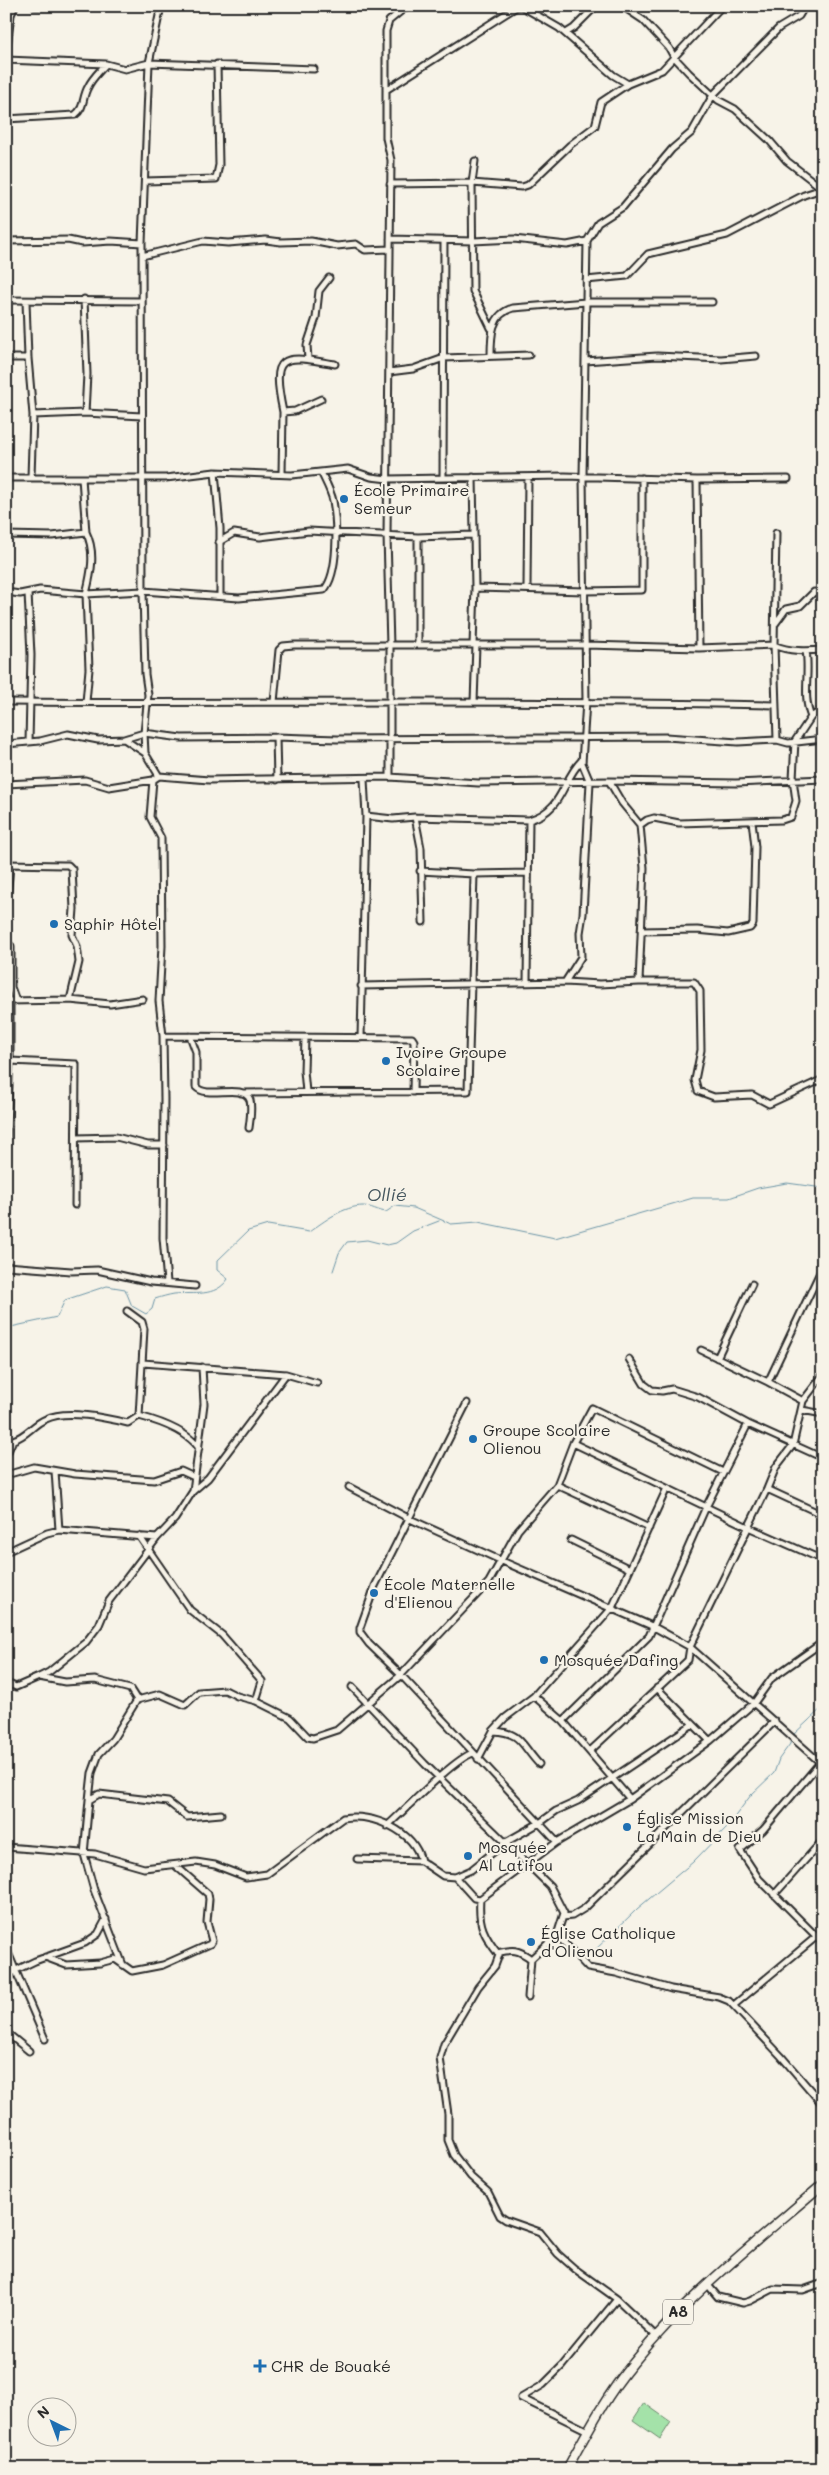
<svg xmlns="http://www.w3.org/2000/svg" width="829" height="2475" font-family="Mali,sans-serif">
	<rect width="100%" height="100%" fill="#f7f3e8"/>
	<filter id="ink" filterUnits="userSpaceOnUse"><feTurbulence type="fractalNoise" baseFrequency=".02" numOctaves="2"/><feDisplacementMap in="SourceGraphic" scale="10" xChannelSelector="R" yChannelSelector="G"/><feConvolveMatrix kernelMatrix="1 2 1 2 8 2 1 2 1" color-interpolation-filters="sRGB"/></filter>
	<g filter="url(#ink)">
		<path fill="#a4e2a9" stroke="#68866a" d="M 644,2403 L 671,2422 L 660,2439 L 633,2420 Z"/>
		<g fill="none" stroke-linecap="round" stroke-linejoin="round">
			<path stroke="#6c95a7" stroke-width="1" d="M 333,1271 L 339,1253 L 347,1242 L 367,1240 L 387,1245 L 396,1243 L 413,1231 L 439,1221
				M 6,1328 L 57,1317 L 65,1300 L 107,1286 L 125,1289 L 132,1306 L 146,1314 L 152,1309 L 155,1299 C 161,1297 168,1295 174,1294 C 194,1292 215,1298 228,1279 L 217,1270 L 217,1261 L 248,1231 L 268,1225 L 309,1232 C 324,1221 344,1206 363,1206 C 371,1206 378,1211 386,1212 L 395,1206 L 414,1208 L 451,1224 L 478,1222 L 555,1238 L 693,1198 L 729,1198 L 758,1188 L 787,1183 L 823,1188
				M 793,1735 L 823,1707
				M 588,1957 L 637,1909 L 693,1862 L 727,1827 L 751,1795 L 774,1773 L 779,1759 L 790,1744 L 791,1738"/>
			<defs>
				<path id="street" d="M 35,6 L 44,6
					M 85,6 L 103,6
					M 149,6 L 160,9 L 163,7
					M 521,6 L 559,28 L 613,75 L 628,84
					M 622,6 L 643,20 L 669,48 L 674,57 L 689,73 L 718,100 L 735,109 L 769,140 L 787,161 L 823,189
					M 566,33 L 574,28 L 596,6
					M 6,55 L 11,15 L 15,6
					M 6,60 L 106,64 L 125,69 L 149,63 L 314,69
					M 386,90 L 518,6
					M 6,119 L 75,115 C 85,108 82,97 88,87 C 92,78 100,71 106,64
					M 475,161 L 472,183 L 473,291 L 491,328
					M 145,181 L 216,179 L 219,165 L 217,64
					M 390,184 L 472,183 L 522,187 L 528,185 L 570,145 L 595,126 L 601,102 L 628,84 L 662,70 L 722,6
					M 390,239 L 473,241 L 514,239 L 567,245 L 587,241
					M 6,241 L 68,240 L 82,243 L 111,241 L 142,243
					M 142,256 L 203,241 L 228,243 L 266,240 L 281,242 L 311,241 L 337,246 L 356,244 L 365,250 L 390,249
					M 586,280 L 627,276 L 648,254 L 727,235 L 804,195 L 822,189
					M 84,299 L 87,374 L 85,413
					M 6,300 L 142,301
					M 26,301 L 28,358 L 33,415 L 31,477
					M 491,355 C 491,336 491,314 513,308 L 586,302 L 712,302
					M 6,358 L 28,358
					M 308,359 L 307,345 L 316,318 L 319,291 L 329,278
					M 585,361 L 657,356 L 721,359 L 756,356
					M 389,372 L 413,369 L 444,358 L 529,355
					M 283,412 C 271,354 280,354 335,364
					M 33,415 L 85,413 L 142,416
					M 215,472 L 220,528 L 220,596
					M 282,474 L 283,412 L 295,411 L 321,399
					M 443,477 L 444,240
					M 473,477 L 475,588 L 473,645
					M 6,478 L 166,478 L 215,472 L 292,475 L 348,469 L 371,477 L 388,479 L 565,476 L 697,480 L 788,479
					M 697,480 L 699,648
					M 86,532 C 96,552 91,574 86,594 L 143,591 L 239,598 L 324,590 C 339,573 337,523 333,501 C 331,491 325,481 321,472
					M 776,533 L 774,645 L 777,740
					M 6,535 L 52,536 L 86,532 L 82,478
					M 418,537 L 418,645
					M 219,542 L 234,533 L 260,537 L 309,531 L 418,537 L 472,535
					M 475,588 L 585,591 L 642,590 L 642,478
					M 527,588 L 528,477
					M 6,592 L 20,594 L 40,590 L 86,594 L 89,669 L 86,702
					M 28,593 L 31,655 L 29,742
					M 775,624 L 786,609 L 800,606 L 814,592 L 823,593
					M 806,651 C 810,673 802,696 811,717
					M 6,702 C 262,704 519,699 775,705
					M 274,702 L 279,650 L 283,646 L 294,645 L 587,645 L 699,648 L 774,645 C 789,652 807,651 823,650
					M 474,702 L 476,645
					M 276,737 L 277,780
					M 124,739 L 144,733 L 181,738 L 276,737 L 337,739 L 666,737 L 738,742 L 777,740 L 788,743 L 823,739
					M 6,744 L 40,741 L 68,734 L 98,740 L 124,739 L 145,753
					M 159,776 L 145,753 L 144,733 L 148,695 L 145,674 L 143,591 L 142,243 L 149,63 L 161,6
					M 390,777 L 390,646 L 387,536 L 391,160 L 386,138 L 386,31 L 389,21 L 407,6
					M 609,781 L 736,783 L 823,779
					M 6,784 L 85,780 L 109,787 L 153,780
					M 366,816 L 393,819 L 415,817 L 421,848 L 423,922
					M 415,817 L 529,820 C 564,810 561,781 582,760
					M 640,825 L 647,820 L 654,818 L 679,823 L 782,820 L 791,817 L 796,801 L 793,779 L 795,741 L 811,717 L 823,709
					M 6,864 L 63,865 L 68,865 L 72,869 L 74,909 L 72,935 L 77,946 L 79,962 L 70,1000
					M 420,871 L 474,874
					M 6,909 L 10,865
					M 641,931 L 697,930 L 728,933 L 750,928 L 753,924 L 755,847 L 752,821
					M 6,942 L 11,946 L 11,987 L 16,1001
					M 527,982 L 529,820
					M 565,982 L 581,957 L 580,933 L 583,914 L 590,782 L 582,763 L 586,701 L 583,477 L 587,241 L 598,223 L 623,207 L 672,149 L 692,132 L 713,95 L 779,28 L 799,16 L 805,6
					M 361,986 L 565,982 L 600,984 L 639,982 L 694,982 L 700,991 L 701,1050 L 695,1080 L 698,1091 L 714,1097 L 752,1095 L 769,1104 L 823,1079
					M 7,1001 L 70,1000 L 110,1004 L 143,999
					M 163,1036 L 412,1038 L 414,1041 L 413,1092
					M 190,1036 L 196,1052 L 196,1087 C 208,1100 243,1082 250,1100 C 252,1108 250,1120 249,1128
					M 305,1038 L 304,1071 L 306,1092
					M 361,1038 L 366,816 L 364,779
					M 10,1061 L 76,1064 L 75,1205
					M 241,1093 L 468,1091 L 474,874 L 528,873
					M 76,1138 L 116,1137 L 148,1145 L 164,1145
					M 6,1146 L 10,1061 L 10,1001
					M 6,1266 L 71,1271 L 97,1270 L 151,1282 L 195,1286
					M 167,1282 L 163,1238 L 164,1099 L 163,1036 L 159,1001 L 162,946 L 161,838 L 150,817 L 153,780 L 159,776 L 209,780 L 390,777 L 478,783 L 609,781 L 622,803 L 640,825 L 644,868 L 639,982
					M 127,1311 L 142,1322 L 144,1329 L 139,1416
					M 701,1350 L 768,1382 L 803,1401
					M 717,1358 L 752,1284
					M 629,1359 L 644,1384 L 652,1390 L 662,1391 L 672,1389 L 698,1397 L 748,1424 L 823,1458
					M 143,1363 L 286,1374 L 317,1383
					M 768,1382 L 823,1266
					M 467,1403 L 375,1586 L 360,1628 L 360,1632 L 369,1644 L 401,1675 L 557,1842
					M 802,1410 L 823,1414
					M 573,1443 L 748,1527 L 823,1560
					M 6,1456 L 13,1440 C 27,1436 33,1424 46,1419 C 66,1409 106,1418 128,1423 L 139,1416 C 158,1421 187,1431 199,1448
					M 55,1471 L 59,1530
					M 6,1475 L 34,1467 L 75,1474 L 154,1480 L 181,1471 L 194,1477
					M 557,1485 L 649,1528
					M 349,1487 L 410,1519 L 502,1561 L 654,1627 L 690,1647 L 823,1765
					M 767,1489 L 823,1515
					M 193,1491 L 208,1478 L 286,1374
					M 139,1536 L 190,1610 L 222,1635 L 262,1681 L 256,1701
					M 571,1540 L 630,1569
					M 6,1552 L 47,1533 L 59,1530 L 157,1538
					M 39,1677 L 49,1672 L 86,1642 L 99,1625 L 109,1601 L 157,1538 L 175,1519 L 193,1491 L 204,1404 L 202,1367
					M 6,1683 L 16,1687 L 39,1677 L 65,1682 L 95,1680 L 130,1689 L 137,1700
					M 352,1687 L 425,1764 L 550,1886 L 564,1913 L 557,1935 L 588,1968 L 616,1973 L 671,1989 L 719,1997 L 729,2001 L 781,2056 L 823,2105
					M 657,1688 L 710,1741
					M 534,1696 L 563,1721 L 630,1799
					M 563,1721 L 649,1636 L 706,1507 L 748,1424
					M 493,1731 C 522,1732 521,1745 539,1764
					M 590,1751 L 688,1660 L 690,1647 L 767,1489 L 776,1467 L 793,1445 L 803,1401 L 823,1375
					M 478,1759 L 493,1731 L 505,1718 L 534,1696 L 612,1608 L 667,1488
					M 823,1759 L 763,1830 L 740,1850 L 759,1879 L 823,1943
					M 89,1800 L 92,1773 L 99,1754 L 113,1739 L 137,1700 L 160,1694 L 185,1705 L 199,1692 L 225,1690 L 237,1696 L 256,1701 L 290,1718 L 308,1737 L 313,1738 L 337,1730 L 401,1675 L 489,1582 L 518,1530 L 557,1485 L 573,1443 L 592,1408 L 723,1472
					M 387,1826 C 405,1810 454,1759 473,1753
					M 6,1847 L 95,1854 L 144,1868 L 196,1862 L 215,1865 L 246,1877 L 267,1874 L 343,1818 C 372,1813 414,1830 421,1861 L 443,1876 L 455,1877 L 471,1870 L 506,1842 L 541,1822 L 556,1811 L 578,1801 L 693,1724
					M 357,1859 L 421,1861
					M 455,1877 L 474,1898 L 480,1899
					M 774,1895 L 823,1840
					M 563,1917 L 572,1916 L 585,1908 L 775,1721
					M 6,1948 L 45,2039
					M 497,1953 C 513,1949 518,1949 531,1959
					M 45,1957 L 66,1965 L 100,1963 L 115,1959 L 132,1971 L 163,1965 L 210,1944 L 212,1941 L 207,1922 L 209,1899 L 208,1894 L 176,1866
					M 123,1965 L 94,1890 L 84,1854 L 89,1800 L 99,1794 L 168,1802 L 187,1817 L 221,1814
					M 6,1975 L 35,1961 L 85,1943 L 98,1934 L 106,1919
					M 528,1997 L 531,1959 L 557,1935
					M 734,2005 L 816,1937
					M 6,2032 L 29,2051
					M 707,2284 L 718,2297 L 743,2303 L 750,2301 L 773,2289 L 803,2290 L 823,2283
					M 656,2336 L 617,2299 L 575,2269 L 558,2254 L 540,2232 L 506,2220 L 500,2216 L 488,2192 L 471,2177 L 454,2155 L 448,2140 L 448,2114 L 440,2058 L 444,2044 L 478,1987 L 495,1966 L 499,1955 C 484,1936 478,1925 480,1899 L 557,1842 L 630,1799 L 710,1741 L 754,1703 L 772,1678 L 823,1642
					M 521,2398 L 543,2385 L 562,2366 L 617,2299
					M 521,2398 L 588,2431"/>
				<path id="primary" d="M 567,2469 C 587,2432 607,2394 634,2362 C 689,2294 757,2241 823,2184"/>
			</defs>
			<use href="#street" stroke="#2b2b2b" stroke-width="9"/>
			<use href="#primary" stroke="#2b2b2b" stroke-width="11"/>
			<use href="#street" stroke="#f7f3e8" stroke-width="5"/>
			<use href="#primary" stroke="#f7f3e8" stroke-width="8"/>
		</g>
	</g>
	<g fill="#1f6fb2" stroke="#f7f3e8" stroke-width="2">
		<circle cx="344" cy="499" r="5"/>
		<circle cx="54" cy="924" r="5"/>
		<circle cx="386" cy="1061" r="5"/>
		<circle cx="473" cy="1439" r="5"/>
		<circle cx="374" cy="1593" r="5"/>
		<circle cx="544" cy="1660" r="5"/>
		<circle cx="627" cy="1827" r="5"/>
		<circle cx="468" cy="1856" r="5"/>
		<circle cx="531" cy="1942" r="5"/>
		<path d="M257.5 2358.5h5v5h5v5h-5v5h-5v-5h-5v-5h5z"/>
	</g>
	<g text-anchor="middle" stroke-width="4.5" stroke-linejoin="round" paint-order="stroke">
		<rect fill="#f7f3e8" stroke="#686764" stroke-width="1" x="663" y="2299.5" width="30" height="25" rx="4"/>
		<g font-size="15" font-weight="bold" fill="#2b2b2b">
			<text x="678" y="2317">A8</text>
		</g>
		<g font-size="16" fill="#2b2b2b" stroke="#f7f3e8" text-anchor="start">
			<text x="354" y="496">École Primaire<tspan x="354" dy="18">Semeur</tspan></text>
			<text x="64" y="930">Saphir Hôtel</text>
			<text x="396" y="1058">Ivoire Groupe<tspan x="396" dy="18">Scolaire</tspan></text>
			<text x="483" y="1436">Groupe Scolaire<tspan x="483" dy="18">Olienou</tspan></text>
			<text x="384" y="1590">École Maternelle<tspan x="384" dy="18">d'Elienou</tspan></text>
			<text x="554" y="1666">Mosquée Dafing</text>
			<text x="637" y="1824">Église Mission<tspan x="637" dy="18">La Main de Dieu</tspan></text>
			<text x="478" y="1853">Mosquée<tspan x="478" dy="18">Al Latifou</tspan></text>
			<text x="541" y="1939">Église Catholique<tspan x="541" dy="18">d'Olienou</tspan></text>
			<text x="271" y="2372">CHR de Bouaké</text>
		</g>
		<g font-size="18" font-style="italic" fill="#46575f" stroke="#f7f3e8">
			<text x="387" y="1201">Ollié</text>
		</g>
	</g>
	<rect width="829" height="2475" fill="none" stroke="#f7f3e8" stroke-width="25"/>
	<rect x="12" y="12" width="804" height="2450" fill="none" stroke="#2b2b2b" stroke-width="2" filter="url(#ink)"/>
	<g transform="translate(52 2422) rotate(318)"><circle r="24" fill="#f7f3e8" stroke="#a5a39c"/>
	<path d="M0-4L9 19L0 12L-9 19Z" fill="#1f6fb2"/>
	<text y="-8" font-size="14" font-weight="bold" text-anchor="middle" fill="#2b2b2b">N</text>
	</g>
</svg>
